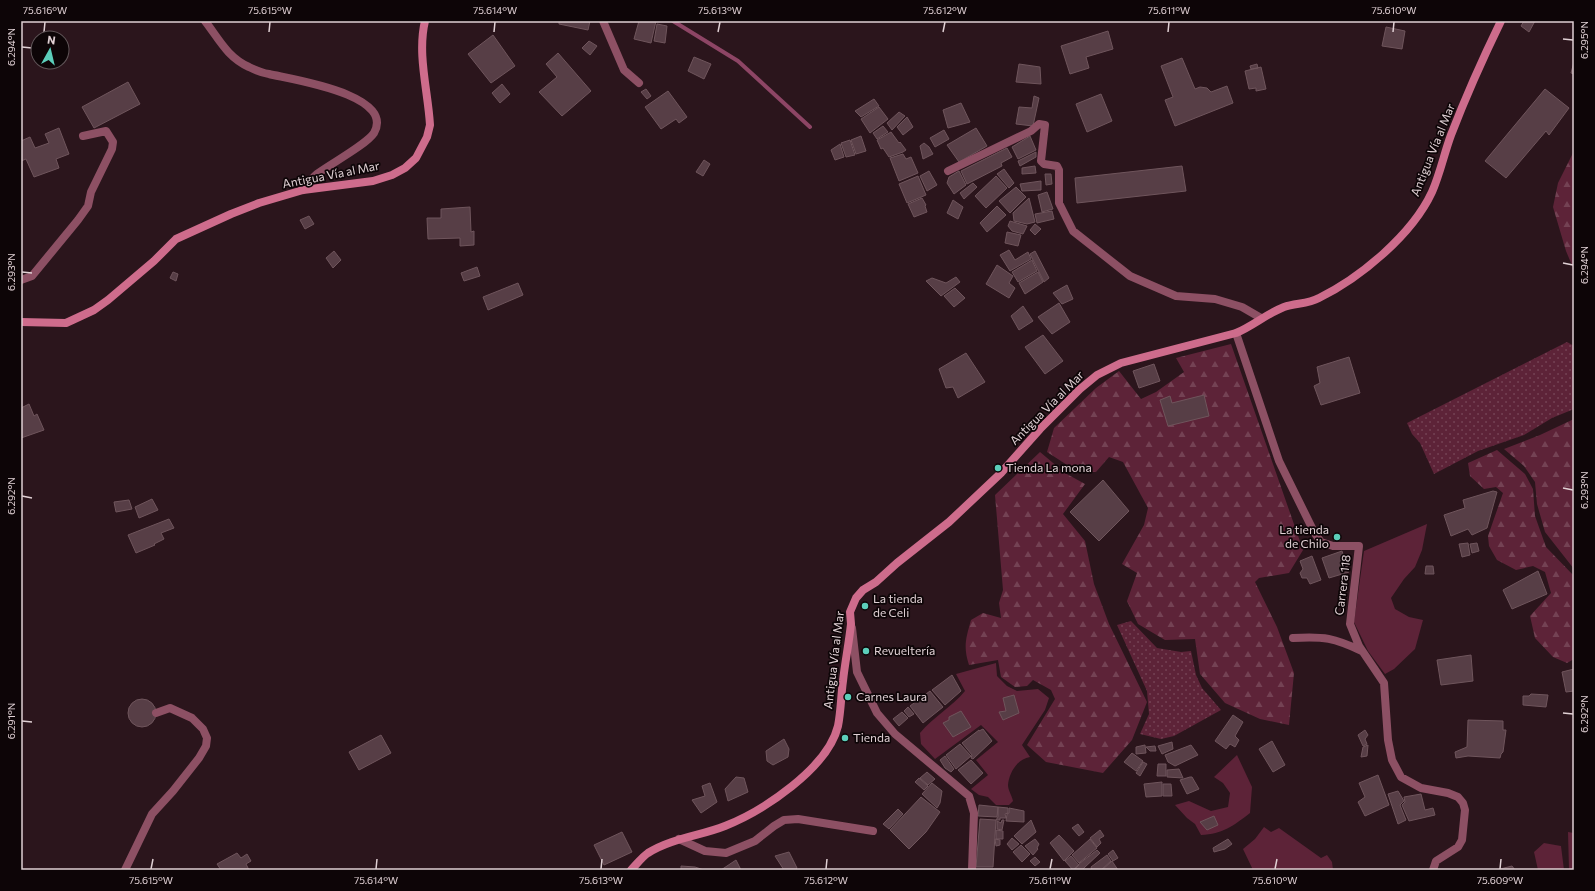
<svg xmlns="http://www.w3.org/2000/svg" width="1595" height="891" font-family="Commissioner,sans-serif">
	<defs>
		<pattern id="grass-dots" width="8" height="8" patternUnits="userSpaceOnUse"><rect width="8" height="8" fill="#5d2338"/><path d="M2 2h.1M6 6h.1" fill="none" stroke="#744254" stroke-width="1.8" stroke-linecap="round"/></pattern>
		<pattern id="forest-firs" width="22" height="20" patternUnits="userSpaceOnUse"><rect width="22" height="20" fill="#5d2338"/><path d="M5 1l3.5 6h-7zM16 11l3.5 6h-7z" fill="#744254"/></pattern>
	</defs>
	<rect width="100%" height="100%" fill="#2b151c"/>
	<path fill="url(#grass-dots)" d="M 1567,342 L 1574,346 L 1574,409 L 1552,418 L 1524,435 L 1478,451 L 1434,474 L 1420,443 L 1412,434 L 1407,423 Z
		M 1131,621 L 1157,648 L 1181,652 L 1191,651 L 1196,675 L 1202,688 L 1221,710 L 1174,736 L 1161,739 L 1140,734 L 1149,714 L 1147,691 L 1117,625 Z"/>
	<path fill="url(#forest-firs)" d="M 1574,151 L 1574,270 L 1566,251 L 1553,207 L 1558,183 Z
		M 1231,344 L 1303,550 L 1289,573 L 1259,578 L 1255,582 L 1277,627 L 1294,673 L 1289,725 L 1260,719 L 1225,703 L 1200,674 L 1195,639 L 1165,640 L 1138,624 L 1127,601 L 1137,573 L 1122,564 L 1144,525 L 1148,508 L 1123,462 L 1109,457 L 1096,472 L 1078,472 L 1047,452 L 1054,428 L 1096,388 L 1119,371 L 1141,399 L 1156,392 L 1184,372 L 1176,358 Z
		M 1574,419 L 1574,569 L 1545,532 L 1537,504 L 1535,482 L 1524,466 L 1504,449 L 1540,435 Z
		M 1497,450 L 1525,474 L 1533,489 L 1535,516 L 1546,547 L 1574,576 L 1574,659 L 1567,663 L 1553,657 L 1535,638 L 1530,616 L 1551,593 L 1545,572 L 1533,566 L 1516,570 L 1497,560 L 1489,546 L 1488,536 L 1503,493 L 1496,487 L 1484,489 L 1470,476 L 1468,463 Z
		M 1040,452 L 1065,473 L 1085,484 L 1063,514 L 1085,541 L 1094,584 L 1109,624 L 1147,702 L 1132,740 L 1103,773 L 1046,762 L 1027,745 L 1055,699 L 1051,690 L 1033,680 L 1027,686 L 1015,687 L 1001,677 L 998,660 L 969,665 C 963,647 966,638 971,620 L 983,613 L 1001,618 L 999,603 L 1003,590 L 995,495 Z"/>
	<path fill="#5d2338" d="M 1427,524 L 1422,550 L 1415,567 L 1404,579 L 1391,598 L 1395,609 L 1409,617 L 1423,620 L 1415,649 L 1394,669 L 1385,674 L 1368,651 L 1354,622 L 1364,551 Z
		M 996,663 L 997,676 L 1007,686 L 1017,691 L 1038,689 L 1049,698 L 1045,710 L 1022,745 L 1030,757 C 1017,759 1009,773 1008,785 C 1008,790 1012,796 1013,801 L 1009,805 L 996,805 L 988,797 L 979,795 L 971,789 L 988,775 L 976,760 L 998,742 L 981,725 L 935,759 L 921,744 L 920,733 C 933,717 952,707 965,691 L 956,674 Z
		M 1237,755 L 1252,787 L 1250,813 C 1233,826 1223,834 1201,835 L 1195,824 L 1187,818 L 1175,805 L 1189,801 L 1211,811 L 1228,807 L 1230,793 L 1223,783 L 1214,777 Z
		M 1264,827 L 1271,832 L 1279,828 L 1321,858 L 1327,855 L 1332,862 L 1333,870 L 1253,870 L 1243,849 L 1255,839 Z
		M 1568,832 L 1574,833 L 1574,870 L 1569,870 Z
		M 1544,843 L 1561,846 L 1564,870 L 1538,870 L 1534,852 Z"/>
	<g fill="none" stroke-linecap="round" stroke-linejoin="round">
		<path stroke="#8d4565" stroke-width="4" d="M 673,21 L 738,61 L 810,127"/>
	</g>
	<path fill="#573e46" stroke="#6f555c" d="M 559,21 L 590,21 L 588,30 L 559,24 Z
		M 639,21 L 656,21 L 651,43 L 634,39 Z
		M 1524,21 L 1535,21 L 1529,32 L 1521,26 Z
		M 657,24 L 667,26 L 665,43 L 654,41 Z
		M 1386,27 L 1405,31 L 1402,49 L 1382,46 Z
		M 1108,31 L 1113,49 L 1086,57 L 1089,68 L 1070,74 L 1061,46 Z
		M 493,35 L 515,66 L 491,83 L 468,54 Z
		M 589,41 L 597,46 L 590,55 L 582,48 Z
		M 558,53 L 591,91 L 562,116 L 539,92 L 557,77 L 546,64 Z
		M 694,57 L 711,64 L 704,79 L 688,71 Z
		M 1182,58 L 1195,89 L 1200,87 L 1207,88 L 1211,92 L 1227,86 L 1233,103 L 1175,126 L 1165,100 L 1173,97 L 1161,66 Z
		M 1574,62 L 1574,74 L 1571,73 Z
		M 1019,64 L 1040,67 L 1041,84 L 1016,82 Z
		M 1257,64 L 1258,68 L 1251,69 L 1250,66 Z
		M 1261,67 L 1266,89 L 1256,91 L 1256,88 L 1249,89 L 1245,71 Z
		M 128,82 L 140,104 L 94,128 L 82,107 Z
		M 502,84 L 510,94 L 500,103 L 492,93 Z
		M 646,89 L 651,96 L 647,99 L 641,92 Z
		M 1545,89 L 1569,108 L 1549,135 L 1546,131 L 1506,178 L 1485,161 Z
		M 668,91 L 687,117 L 679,123 L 676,119 L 661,129 L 645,107 Z
		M 1101,94 L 1112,121 L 1087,132 L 1076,104 Z
		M 1034,96 L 1039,98 L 1033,126 L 1016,124 L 1019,107 L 1032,108 Z
		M 874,99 L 879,106 L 861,117 L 855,111 Z
		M 961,103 L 970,122 L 948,128 L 943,110 Z
		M 879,107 L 888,119 L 870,133 L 861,119 Z
		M 899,112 L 905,116 L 892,130 L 887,123 Z
		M 907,117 L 913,127 L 903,135 L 897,127 Z
		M 883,126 L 888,132 L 877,139 L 873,133 Z
		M 59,128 L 69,154 L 56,159 L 59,168 L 34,177 L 26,159 L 21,161 L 21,141 L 30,137 L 35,148 L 49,143 L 45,134 Z
		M 976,128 L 987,146 L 959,162 L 947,145 Z
		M 944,130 L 949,139 L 935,147 L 930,138 Z
		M 891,132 L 899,143 L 900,142 L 906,150 L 903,152 L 889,157 L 883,148 L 881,149 L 877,140 Z
		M 861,136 L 866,151 L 856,154 L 851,140 Z
		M 1030,136 L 1036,150 L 1018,159 L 1012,147 Z
		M 850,140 L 855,155 L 846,157 L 841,143 Z
		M 924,143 L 929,147 L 933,154 L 923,159 L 920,146 Z
		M 840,144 L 844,157 L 835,160 L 831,150 Z
		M 1007,148 L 1012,157 L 1001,163 L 1002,166 L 967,184 L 961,171 Z
		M 1036,152 L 1036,157 L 1020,166 L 1018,161 Z
		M 903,154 L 906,159 L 911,157 L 918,173 L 899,181 L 890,158 Z
		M 704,160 L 710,164 L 703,176 L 696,172 Z
		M 1035,166 L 1036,173 L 1022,174 L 1022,168 Z
		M 1182,166 L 1186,191 L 1077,203 L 1075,178 Z
		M 1004,169 L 1014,183 L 1009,188 L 997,174 Z
		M 929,171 L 937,185 L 927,191 L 920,176 Z
		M 959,171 L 966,185 L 954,194 L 947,183 L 949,177 Z
		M 1045,174 L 1051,174 L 1052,184 L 1046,185 Z
		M 918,176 L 926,195 L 907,203 L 899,184 Z
		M 996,176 L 1007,188 L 986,208 L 975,196 Z
		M 1041,181 L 1041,190 L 1022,191 L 1020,184 Z
		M 973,183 L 977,187 L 964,199 L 960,193 Z
		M 1016,187 L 1026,197 L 1010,213 L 999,201 Z
		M 1047,192 L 1053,209 L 1042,212 L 1038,195 Z
		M 922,198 L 926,205 L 925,206 L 927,212 L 914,217 L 908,204 Z
		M 1029,198 L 1035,222 L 1027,224 L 1014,221 L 1013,213 Z
		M 953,200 L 963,207 L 958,219 L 947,213 Z
		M 997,206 L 1006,215 L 987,232 L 980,223 Z
		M 470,207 L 471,232 L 474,231 L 474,245 L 460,246 L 460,238 L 428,239 L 427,218 L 441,218 L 441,209 Z
		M 1052,211 L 1054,219 L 1037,223 L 1035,214 Z
		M 309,216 L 314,224 L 305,229 L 300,220 Z
		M 1010,221 L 1027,226 L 1023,234 L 1012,231 L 1008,226 Z
		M 1035,224 L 1041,229 L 1035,235 L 1030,230 Z
		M 1007,232 L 1021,235 L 1018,246 L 1005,243 Z
		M 1009,250 L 1015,260 L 1028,252 L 1031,259 L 1010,271 L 1000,255 Z
		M 334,251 L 341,260 L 333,268 L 326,258 Z
		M 1035,251 L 1049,278 L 1044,282 L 1030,254 Z
		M 1032,260 L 1037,271 L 1018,282 L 1012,272 Z
		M 997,265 L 1013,276 L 1009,283 L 1015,288 L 1009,298 L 986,284 Z
		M 477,267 L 480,276 L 464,281 L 461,273 Z
		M 173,272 L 178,274 L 176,281 L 170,278 Z
		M 1038,272 L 1043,282 L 1025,294 L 1019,283 Z
		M 956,277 L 960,282 L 941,296 L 926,281 L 932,278 L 946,283 Z
		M 518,283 L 523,295 L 488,310 L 483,297 Z
		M 1067,285 L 1073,299 L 1062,304 L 1053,293 Z
		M 955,288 L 965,298 L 954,307 L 944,296 Z
		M 1059,303 L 1070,322 L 1052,334 L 1038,317 Z
		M 1023,306 L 1033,321 L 1019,330 L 1011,316 Z
		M 1043,335 L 1063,361 L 1045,374 L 1025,347 Z
		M 966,353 L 985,382 L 958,398 L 953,387 L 946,388 L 939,369 Z
		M 1349,357 L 1360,393 L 1321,405 L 1314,386 L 1320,383 L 1317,367 Z
		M 1154,364 L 1160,381 L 1139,388 L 1133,371 Z
		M 1204,395 L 1209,416 L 1168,426 L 1160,400 L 1170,396 L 1172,403 Z
		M 29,404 L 34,416 L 37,414 L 44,430 L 21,438 L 21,408 Z
		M 1103,480 L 1129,511 L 1099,541 L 1070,512 Z
		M 1493,491 L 1497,492 L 1487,528 L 1472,535 L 1468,529 L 1451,536 L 1444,515 L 1465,508 L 1463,500 Z
		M 152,499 L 158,510 L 139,518 L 135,507 Z
		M 129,500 L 132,509 L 116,512 L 114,502 Z
		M 169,519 L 174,528 L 161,533 L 164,539 L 154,544 L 155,545 L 136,553 L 128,535 Z
		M 1468,543 L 1470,555 L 1462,557 L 1459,544 Z
		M 1477,543 L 1479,551 L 1472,553 L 1470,544 Z
		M 1342,551 L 1349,572 L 1329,578 L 1322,558 Z
		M 1312,556 L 1321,580 L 1310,584 L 1307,578 L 1302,578 L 1300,573 L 1303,569 L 1300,561 Z
		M 1426,566 L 1433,566 L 1434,574 L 1425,574 Z
		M 1538,571 L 1547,594 L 1512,609 L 1503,590 Z
		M 1471,655 L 1473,681 L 1441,685 L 1437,660 Z
		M 1574,669 L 1574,691 L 1566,692 L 1562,672 Z
		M 952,675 L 961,691 L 945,705 L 932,690 Z
		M 930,691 L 943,707 L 923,723 L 910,706 Z
		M 1531,694 L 1548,695 L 1546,707 L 1523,705 L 1523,696 L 1529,696 Z
		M 1014,695 L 1019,713 L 1003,720 L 999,712 L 1006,711 L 1003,698 Z
		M128 713a14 14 0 1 1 28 0a14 14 0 1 1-28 0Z
		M 908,707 L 914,714 L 909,717 L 904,711 Z
		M 961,711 L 971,727 L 953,737 L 943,723 L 949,720 L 949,717 Z
		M 902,712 L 908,718 L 899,726 L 893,719 Z
		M 1233,715 L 1243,722 L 1235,736 L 1239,740 L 1235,747 L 1230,744 L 1226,749 L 1215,741 Z
		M 1468,720 L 1503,721 L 1503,730 L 1506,730 L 1503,752 L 1501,754 L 1500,758 L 1468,756 L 1456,758 L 1455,752 L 1467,747 Z
		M 983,729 L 992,741 L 973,759 L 971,758 L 972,755 L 962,743 L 979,730 L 979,731 Z
		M 1365,730 L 1368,735 L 1365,739 L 1367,744 L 1363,746 L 1358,735 Z
		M 381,735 L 391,753 L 359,770 L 349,752 Z
		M 784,739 L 789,749 L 788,757 L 773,765 L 767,761 L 766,751 Z
		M 1272,741 L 1285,765 L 1273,772 L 1259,749 Z
		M 1172,742 L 1173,749 L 1162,754 L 1158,746 Z
		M 960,744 L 971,756 L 956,769 L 946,755 Z
		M 1145,745 L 1146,753 L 1136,754 L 1136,747 Z
		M 1191,745 L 1198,755 L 1175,766 L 1168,762 L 1165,755 Z
		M 1368,745 L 1367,756 L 1361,757 L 1363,747 Z
		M 1155,746 L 1156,751 L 1150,751 L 1146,747 Z
		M 1132,753 L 1143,761 L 1136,771 L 1124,762 Z
		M 945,756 L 954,769 L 951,772 L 945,768 L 940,760 Z
		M 971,760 L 983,773 L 971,784 L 958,770 Z
		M 1143,762 L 1147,764 L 1140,776 L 1136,773 Z
		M 1158,764 L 1166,764 L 1166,776 L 1157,776 Z
		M 1179,769 L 1183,778 L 1167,777 L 1167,770 Z
		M 927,772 L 935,779 L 928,785 L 920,778 Z
		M 1378,775 L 1389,805 L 1365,816 L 1358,802 L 1365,797 L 1359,783 Z
		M 736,777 L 744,778 L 748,792 L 728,801 L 725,789 Z
		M 1190,777 L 1192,777 L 1199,789 L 1187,794 L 1180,780 Z
		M 919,778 L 928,786 L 924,790 L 915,782 Z
		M 1162,782 L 1162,796 L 1146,797 L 1144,784 Z
		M 710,783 L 717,802 L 701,813 L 692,800 L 705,796 L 702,786 Z
		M 932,783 L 942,791 L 940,803 L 937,808 L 922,794 Z
		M 1163,784 L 1171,784 L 1172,796 L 1163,796 Z
		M 1398,791 L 1404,801 L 1400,805 L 1406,820 L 1398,824 L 1388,794 Z
		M 1421,794 L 1425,810 L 1433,808 L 1435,815 L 1409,821 L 1402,805 L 1405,802 L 1404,797 Z
		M 921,797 L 940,812 L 926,832 L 909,849 L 890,830 Z
		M 979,805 L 998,807 L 997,817 L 978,816 Z
		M 998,807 L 1008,808 L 1008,813 L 1005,814 L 1006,818 L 1000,818 L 1000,820 L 996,820 L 998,817 Z
		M 1009,808 L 1024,811 L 1024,822 L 1006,821 L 1007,814 L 1009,813 Z
		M 898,809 L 903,814 L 889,829 L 883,824 Z
		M 1214,816 L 1218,825 L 1207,830 L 1200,822 Z
		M 980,819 L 996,820 L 993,867 L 976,867 Z
		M 1002,820 L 1004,820 L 1002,830 L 997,829 L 997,821 L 1001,823 Z
		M 1031,820 L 1036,832 L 1022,844 L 1014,836 Z
		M 1078,824 L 1084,832 L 1079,836 L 1072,828 Z
		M 996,830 L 1003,831 L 1003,839 L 996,839 Z
		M 1100,830 L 1104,836 L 1099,839 L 1101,843 L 1097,847 L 1090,838 Z
		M 622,832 L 632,852 L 604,865 L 594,845 Z
		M 1059,835 L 1074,851 L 1064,861 L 1050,843 Z
		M 1012,838 L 1019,844 L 1012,850 L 1007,844 Z
		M 995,839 L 1000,840 L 1000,845 L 996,846 Z
		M 1035,839 L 1039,844 L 1037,848 L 1038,849 L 1033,855 L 1025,846 Z
		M 1090,839 L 1097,848 L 1079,863 L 1072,855 Z
		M 1228,839 L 1232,844 L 1225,849 L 1214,852 L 1213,848 Z
		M 1021,845 L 1030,854 L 1022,862 L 1013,852 Z
		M 1097,850 L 1100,853 L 1084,868 L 1082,870 L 1074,870 L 1080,863 Z
		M 1113,850 L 1118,858 L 1113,861 L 1108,854 Z
		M 789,852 L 797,868 L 795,870 L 784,870 L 775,856 Z
		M 237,853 L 241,858 L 247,854 L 251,861 L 246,864 L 249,870 L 221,870 L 217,864 Z
		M 1107,855 L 1111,861 L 1101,870 L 1092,870 L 1091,867 Z
		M 1071,856 L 1079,865 L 1073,870 L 1065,861 Z
		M 1035,857 L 1040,862 L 1035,866 L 1030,861 Z
		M 736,860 L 741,870 L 721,870 Z
		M 1112,861 L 1118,870 L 1102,870 Z
		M 681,866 L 695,867 L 704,870 L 681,870 Z
		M 1512,866 L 1515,870 L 1496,870 Z"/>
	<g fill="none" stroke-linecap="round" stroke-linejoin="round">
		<path stroke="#8d5064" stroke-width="8" d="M 205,21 C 219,39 227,57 249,67 C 255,70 262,73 269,74 C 289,79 396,94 374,133 C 366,145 330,164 317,174 C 312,178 307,185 303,190
			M 603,21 L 624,70 L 639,83
			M 948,171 L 1031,131 L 1039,124 L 1045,125 L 1041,161 L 1044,164 L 1057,166 L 1059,170 L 1059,203 L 1073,231 L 1130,276 L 1176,296 L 1215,299 L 1242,307 L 1261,318
			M 21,280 L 32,276 L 78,220 L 88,206 L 91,192 L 112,149 L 113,142 L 106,131 L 83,136
			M 1236,333 L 1279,461 L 1314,532 L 1321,542 L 1333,546 L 1359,546 L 1350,624 L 1359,646 L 1384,683 L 1388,740 L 1392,760 L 1401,777 L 1421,788 L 1448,793 L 1458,797 L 1463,803 L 1465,810 L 1462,840 L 1458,847 L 1436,861 L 1433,870
			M 852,628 L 857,672 L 877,713 L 895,734 L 969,796 L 974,813 L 972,870
			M 1293,638 C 1324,636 1334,638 1362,651
			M 679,839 L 705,851 L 726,853 L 755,841 L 774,826 L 784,820 L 798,819 L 873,831
			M 125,870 L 152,814 L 173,791 L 199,758 L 206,746 L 207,738 L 203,729 L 192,718 L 170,708 L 156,713"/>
		<path stroke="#ce6c8c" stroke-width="8" d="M 21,322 L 66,323 L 94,310 L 108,300 L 154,261 L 176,239 L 231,214 L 259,203 L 303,190 L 373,181 L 392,175 L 405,168 L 416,158 L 427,137 L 430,125 C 428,91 417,54 425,21
			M 631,870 C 636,865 642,857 648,853 C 672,838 700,836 725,826 C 763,811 828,768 838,726 C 841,711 841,695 843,681 C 845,662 849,643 851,624 L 850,612 L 856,598 L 863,590 L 876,582 L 897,563 L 949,522 L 1001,473 L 1040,429 L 1080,389 L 1097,375 L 1121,363 L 1236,333 C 1253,326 1266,314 1284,307 C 1295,303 1308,304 1319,298 C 1360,278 1412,235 1432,192 C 1440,174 1444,154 1451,135 C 1466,96 1483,58 1501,21"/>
	</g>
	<path fill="none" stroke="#e0d0d4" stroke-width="1.5" d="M 44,32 L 45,22M 269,32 L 270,22M 494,32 L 495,22M 718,32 L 720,22M 943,32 L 945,22M 1168,32 L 1169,22M 1393,32 L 1394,22M 1563,39 L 1573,40M 22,47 L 32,48M 1563,263 L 1573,265M 22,272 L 32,273M 1563,488 L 1573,490M 22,496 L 32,498M 1563,713 L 1573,714M 22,721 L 32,722M 151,869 L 153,859M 376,869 L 377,859M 601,869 L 602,859M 826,869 L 827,859M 1050,869 L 1052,859M 1275,869 L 1277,859M 1500,869 L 1501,859"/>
	<g fill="#5cceba" stroke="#0d0507" stroke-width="1.5">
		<circle cx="998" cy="468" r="4"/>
		<circle cx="1337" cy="537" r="4"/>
		<circle cx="865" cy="606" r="4"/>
		<circle cx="866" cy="651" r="4"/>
		<circle cx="848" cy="697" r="4"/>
		<circle cx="845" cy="738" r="4"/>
	</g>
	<g text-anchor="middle" stroke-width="3.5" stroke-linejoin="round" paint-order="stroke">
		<g font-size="12" fill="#e0d0d4" stroke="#0d0507">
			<text transform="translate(1433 150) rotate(-68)" y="4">Antigua Vía al Mar</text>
			<text transform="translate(331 175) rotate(-11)" y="4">Antigua Vía al Mar</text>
			<text transform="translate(1047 408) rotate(-45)" y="4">Antigua Vía al Mar</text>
			<text transform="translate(1343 585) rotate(-83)" y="4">Carrera 118</text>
			<text transform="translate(834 660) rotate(-83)" y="4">Antigua Vía al Mar</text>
		</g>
		<g font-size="12" fill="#e0d0d4" stroke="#0d0507" text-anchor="start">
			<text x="1006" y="472">Tienda La mona</text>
			<text x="1329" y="534" text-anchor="end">La tienda<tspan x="1329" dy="14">de Chilo</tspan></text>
			<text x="873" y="603">La tienda<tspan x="873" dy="14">de Celi</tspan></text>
			<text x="874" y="655">Revueltería</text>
			<text x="856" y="701">Carnes Laura</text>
			<text x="853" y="742">Tienda</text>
		</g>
	</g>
	<rect width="1595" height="891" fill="none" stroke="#0d0507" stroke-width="44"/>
	<g transform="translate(50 50) rotate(8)"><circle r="19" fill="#0d0507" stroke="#615659"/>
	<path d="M0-3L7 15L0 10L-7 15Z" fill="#5cceba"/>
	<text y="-6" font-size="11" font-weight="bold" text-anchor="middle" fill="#e0d0d4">N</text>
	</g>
	<rect x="22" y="22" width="1551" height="847" fill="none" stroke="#e0d0d4" stroke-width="1.5"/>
	<g font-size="10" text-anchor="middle" fill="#e0d0d4">
		<text x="45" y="14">75.616°W</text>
		<text x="270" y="14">75.615°W</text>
		<text x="495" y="14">75.614°W</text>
		<text x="720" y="14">75.613°W</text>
		<text x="945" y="14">75.612°W</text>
		<text x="1169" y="14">75.611°W</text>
		<text x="1394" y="14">75.610°W</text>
		<text transform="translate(1584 40) rotate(-90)" y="4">6.295°N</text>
		<text transform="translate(11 47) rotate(-90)" y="4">6.294°N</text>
		<text transform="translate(1584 265) rotate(-90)" y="4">6.294°N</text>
		<text transform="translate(11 272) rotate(-90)" y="4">6.293°N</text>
		<text transform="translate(1584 490) rotate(-90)" y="4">6.293°N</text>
		<text transform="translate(11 496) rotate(-90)" y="4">6.292°N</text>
		<text transform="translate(1584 714) rotate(-90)" y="4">6.292°N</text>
		<text transform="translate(11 721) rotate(-90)" y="4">6.291°N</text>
		<text x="151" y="884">75.615°W</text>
		<text x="376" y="884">75.614°W</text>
		<text x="601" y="884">75.613°W</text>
		<text x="826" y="884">75.612°W</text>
		<text x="1050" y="884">75.611°W</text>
		<text x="1275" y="884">75.610°W</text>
		<text x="1500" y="884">75.609°W</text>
	</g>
</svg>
